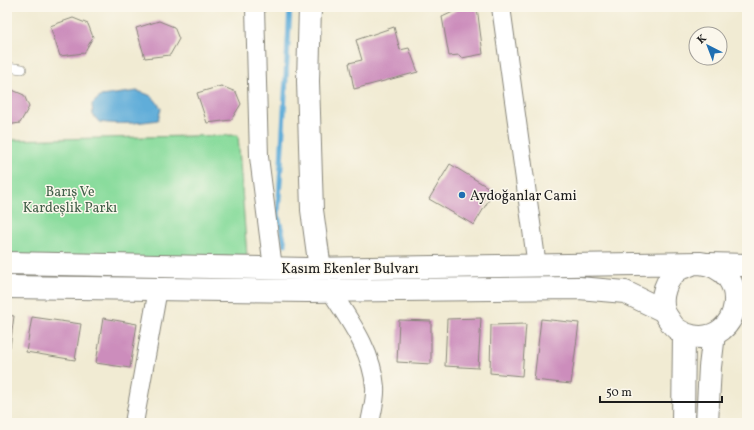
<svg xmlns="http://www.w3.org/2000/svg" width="754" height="430" font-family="Vollkorn,serif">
	<rect width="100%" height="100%" fill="#fbf7ec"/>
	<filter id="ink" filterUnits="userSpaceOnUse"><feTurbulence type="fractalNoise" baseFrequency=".025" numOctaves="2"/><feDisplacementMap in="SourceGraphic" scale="8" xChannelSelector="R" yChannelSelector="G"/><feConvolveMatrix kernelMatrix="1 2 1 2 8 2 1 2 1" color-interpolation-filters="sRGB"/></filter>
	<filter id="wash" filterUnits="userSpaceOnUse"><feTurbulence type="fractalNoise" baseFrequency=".012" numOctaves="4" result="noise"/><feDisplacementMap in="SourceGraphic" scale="16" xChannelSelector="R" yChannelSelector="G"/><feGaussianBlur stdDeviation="0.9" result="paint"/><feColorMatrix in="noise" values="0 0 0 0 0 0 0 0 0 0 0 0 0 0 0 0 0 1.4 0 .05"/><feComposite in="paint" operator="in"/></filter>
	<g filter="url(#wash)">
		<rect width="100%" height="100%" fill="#f1ebd3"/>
		<path fill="#8adc9d" stroke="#537c5c" d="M 238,135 L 247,256 L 7,262 L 7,140 Z"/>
		<path fill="#60add9" stroke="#3e647a" d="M 137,91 C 151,95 154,96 161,109 L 158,120 C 138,123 119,125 99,122 L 93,115 L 92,104 L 101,96 Z"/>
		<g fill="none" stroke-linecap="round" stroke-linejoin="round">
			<path stroke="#60add9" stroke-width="5" d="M 285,244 L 278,216 L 290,7"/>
		</g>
		<g id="blocks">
			<path fill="#cc8dbc" d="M 470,7 L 477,7 L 483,54 L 462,58 L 459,55 L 449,56 L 442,17 L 453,12 L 457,9 Z
				M 73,18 L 88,24 L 93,37 L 84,53 L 60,56 L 50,26 Z
				M 159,21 L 174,27 L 179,39 L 170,55 L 145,58 L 136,28 Z
				M 394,27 L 400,50 L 409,48 L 418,72 L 354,89 L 349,63 L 362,60 L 356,40 Z
				M 221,86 L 236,92 L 241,104 L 231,120 L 207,123 L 197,93 Z
				M 10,89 L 24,95 L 29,107 L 20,123 L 7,125 L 7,90 Z
				M 450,164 L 494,191 L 474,225 L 429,199 Z
				M 7,315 L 14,316 L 10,347 L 7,347 Z
				M 32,317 L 81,324 L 75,360 L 26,352 Z
				M 103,318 L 137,324 L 130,368 L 96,363 Z
				M 481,318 L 478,368 L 445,366 L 447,319 Z
				M 541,319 L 579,323 L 571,384 L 534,380 Z
				M 399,320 L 431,321 L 431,364 L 397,362 Z
				M 526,324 L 522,376 L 490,373 L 491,325 Z"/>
		</g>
	</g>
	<g filter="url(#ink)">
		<use href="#blocks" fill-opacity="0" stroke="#868478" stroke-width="1"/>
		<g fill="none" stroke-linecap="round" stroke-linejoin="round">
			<defs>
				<path id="service" d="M 7,67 L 22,69"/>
				<path id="minor" d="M 255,7 L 259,157 L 273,268
					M 501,7 L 537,266
					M 330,290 C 349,320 372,350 375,387 C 376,398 372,412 370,423
					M 134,423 L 158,289"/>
				<path id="tertiary" d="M 310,7 L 308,81 L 312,210 L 320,269
					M 7,263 L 307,269 L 700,263 C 754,269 741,346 692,336 C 684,334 674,329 670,321 C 668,318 665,314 664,311 C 660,296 666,279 678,270 C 682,267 688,266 692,264
					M 708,264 L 747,265
					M 7,287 L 308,291 L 579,288 L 625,292 L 664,311
					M 683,423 L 684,334
					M 707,423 L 710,367 L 714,334"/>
			</defs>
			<use href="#service" stroke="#868478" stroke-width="10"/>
			<use href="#minor" stroke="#868478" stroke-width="20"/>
			<use href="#tertiary" stroke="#868478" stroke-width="24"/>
			<use href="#service" stroke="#fff" stroke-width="9"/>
			<use href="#minor" stroke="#fff" stroke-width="18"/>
			<use href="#tertiary" stroke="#fff" stroke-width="22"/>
		</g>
	</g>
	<circle fill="#1f6fb2" stroke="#fbf7ec" stroke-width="1.5" cx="462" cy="195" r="4"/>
	<g text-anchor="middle" stroke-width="3" stroke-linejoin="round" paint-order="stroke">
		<g font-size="14" fill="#425f49" stroke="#fbf7ec">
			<text x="70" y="196">Barış Ve<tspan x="70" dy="16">Kardeşlik Parkı</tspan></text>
		</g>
		<g font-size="14" fill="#1c1c1c" stroke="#fbf7ec" text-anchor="start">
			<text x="470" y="200">Aydoğanlar Cami</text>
		</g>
		<g font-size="14" fill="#1c1c1c" stroke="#fbf7ec">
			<text x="350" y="273">Kasım Ekenler Bulvarı</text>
		</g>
	</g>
	<rect width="754" height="430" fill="none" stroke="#fbf7ec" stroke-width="24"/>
	<g transform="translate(708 46) rotate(318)"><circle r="19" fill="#fbf7ec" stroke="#a29f99"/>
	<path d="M0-3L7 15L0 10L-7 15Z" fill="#1f6fb2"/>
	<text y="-6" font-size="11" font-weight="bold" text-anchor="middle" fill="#1c1c1c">K</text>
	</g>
	<path d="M600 396v6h122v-6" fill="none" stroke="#1c1c1c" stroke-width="2"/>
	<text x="606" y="396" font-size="12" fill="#1c1c1c" stroke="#fbf7ec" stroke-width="3" paint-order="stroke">50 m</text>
</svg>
